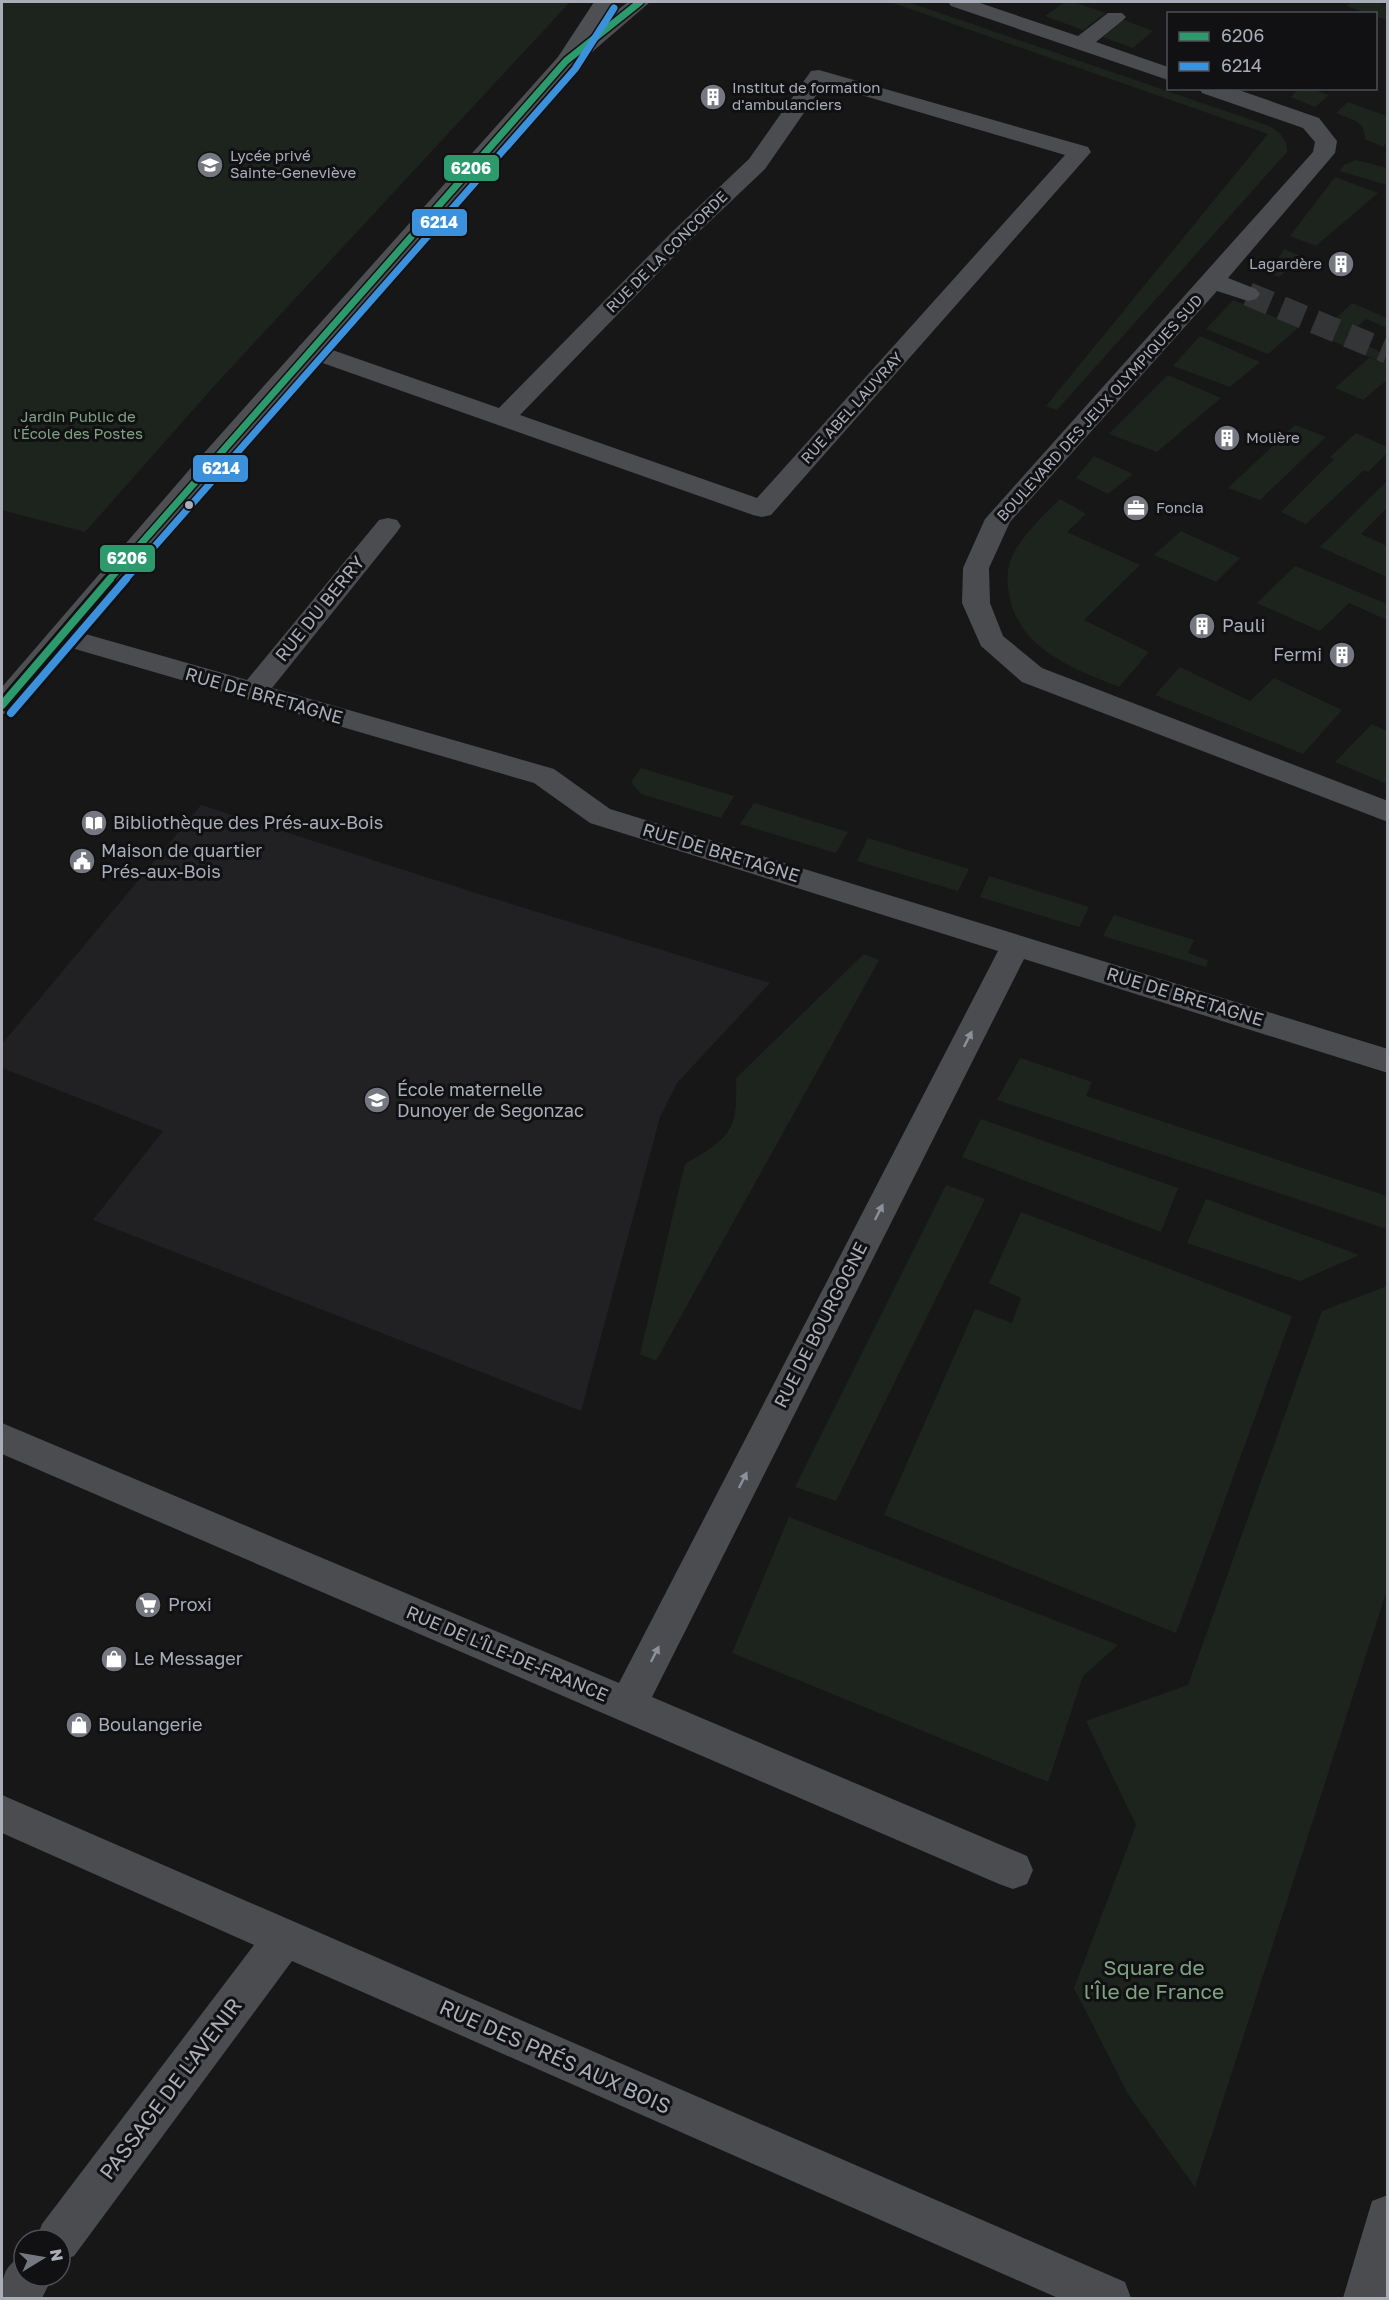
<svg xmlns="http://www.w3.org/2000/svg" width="1389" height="2300" font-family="'Golos Text',sans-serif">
	<rect width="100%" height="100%" fill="#171717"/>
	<path fill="#212123" d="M 201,805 L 482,895 L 770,983 L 677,1083 L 660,1117 L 581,1411 L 93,1220 L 163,1131 L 2,1068 L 2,1044 Z"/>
	<path fill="#1d241e" d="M 2,2 L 570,2 L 216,384 L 85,532 L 2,510 Z
		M 890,2 L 908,2 L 1269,126 C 1279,131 1288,140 1287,152 L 1057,410 L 1046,406 L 1268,134 Z
		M 1065,2 L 1073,2 L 1106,13 L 1083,30 L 1045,16 Z
		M 1352,2 L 1378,2 L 1387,5 L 1387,20 L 1346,6 Z
		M 1124,20 L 1153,31 L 1133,48 L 1103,37 Z
		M 1299,88 L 1312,89 L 1329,95 L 1315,107 L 1291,97 Z
		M 1348,102 L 1387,116 L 1387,142 L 1383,147 L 1365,139 C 1365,120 1351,120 1336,113 Z
		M 1356,160 L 1387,168 L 1387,185 L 1339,171 L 1344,165 Z
		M 1335,177 L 1378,193 L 1316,246 L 1290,236 Z
		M 1284,249 L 1303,257 L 1279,277 L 1269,273 Z
		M 1233,300 L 1299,327 L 1268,354 L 1206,329 Z
		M 1352,303 L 1387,318 L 1387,328 L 1366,319 L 1346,336 L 1387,355 L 1387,380 L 1363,400 L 1335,388 L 1369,358 L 1386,364 L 1318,335 Z
		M 1200,336 L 1260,362 L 1230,387 L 1173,366 Z
		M 1168,375 L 1221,398 L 1157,452 L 1109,434 Z
		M 1295,425 L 1326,437 L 1260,500 L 1228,488 Z
		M 1356,433 L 1387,447 L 1387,453 L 1368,472 L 1364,470 L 1306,524 L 1281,512 L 1334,459 L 1330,457 Z
		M 1094,456 L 1133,474 L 1108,494 L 1076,478 Z
		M 1387,481 L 1387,508 L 1361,534 L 1387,546 L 1387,577 L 1320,547 Z
		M 1060,499 L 1086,514 L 1067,532 L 1140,565 L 1084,620 L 1149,652 L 1119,687 C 1075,669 1022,651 1010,599 C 1007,586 1006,572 1011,559 C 1020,537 1043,516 1060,499 Z
		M 1181,531 L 1240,558 L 1216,582 L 1154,555 Z
		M 1295,566 L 1387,604 L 1387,620 L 1349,603 L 1320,631 L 1257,603 Z
		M 1180,667 L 1250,701 L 1274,678 L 1342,710 L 1303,754 L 1155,695 Z
		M 1372,724 L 1387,731 L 1387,784 L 1335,762 Z
		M 641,768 L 734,796 L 721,818 L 641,794 L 631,782 Z
		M 754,803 L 848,832 L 836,853 L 740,824 Z
		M 868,838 L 969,869 L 958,891 L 857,861 Z
		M 989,876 L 1089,907 L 1079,927 L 980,897 Z
		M 1114,915 L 1194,940 L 1188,953 L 1208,960 L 1206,967 L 1103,936 Z
		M 864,954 L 879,960 L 656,1361 L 640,1354 L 685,1164 C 731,1137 738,1131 736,1078 Z
		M 1020,1058 L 1092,1082 L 1086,1096 L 1387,1196 L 1387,1229 L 997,1100 Z
		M 981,1119 L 1178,1188 L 1161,1232 L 962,1157 Z
		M 946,1185 L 985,1199 L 836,1501 L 795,1487 Z
		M 1206,1199 L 1359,1255 L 1300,1281 L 1187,1243 Z
		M 1021,1212 L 1292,1316 L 1176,1633 L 884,1515 L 975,1309 L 1012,1323 L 1021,1298 L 989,1283 Z
		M 1387,1286 L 1387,1590 L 1195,2187 L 1128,2094 L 1074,1988 L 1136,1825 L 1086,1721 L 1188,1685 L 1322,1311 Z
		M 789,1517 L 1118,1645 L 1083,1676 L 1048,1782 L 732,1653 Z"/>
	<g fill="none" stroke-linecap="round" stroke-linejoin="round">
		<path stroke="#343537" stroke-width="24" stroke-dasharray="24 12" stroke-linecap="butt" d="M 1248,294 L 1388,352"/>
		<path fill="#4b4c50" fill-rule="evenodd" d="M 948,2 L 977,2 L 1078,36 L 1108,13 L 1122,13 L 1126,17 L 1122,21 L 1096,42 L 1168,67 L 1168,80 L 951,6 Z
			M 819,70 L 1088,147 L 1091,152 L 771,515 L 762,517 L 753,515 L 300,355 L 297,350 L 300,345 L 309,343 L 318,345 L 499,408 L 672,232 L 749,159 L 811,71 ZM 824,84 L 1065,155 L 757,498 L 520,415 L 688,242 L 765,169 Z
			M 1199,88 L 1233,88 L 1319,118 L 1337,141 L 1335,153 L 1228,278 L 1256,289 L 1260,294 L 1256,299 L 1248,301 L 1217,291 L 1010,522 L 989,568 L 990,603 L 1003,636 L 1042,668 L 1388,801 L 1388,822 L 1022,682 L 981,646 L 962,603 L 963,568 L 985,519 L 1313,152 L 1315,142 L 1303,128 L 1202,93 Z
			M 388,518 L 397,520 L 401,526 L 397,532 L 272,688 L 554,769 L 610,809 L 1388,1049 L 1388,1073 L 1024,959 L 652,1697 L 1027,1856 L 1033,1870 L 1027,1884 L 1013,1889 L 999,1884 L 2,1454 L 2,1423 L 619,1683 L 998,951 L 590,823 L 534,783 L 51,642 L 47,636 L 51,630 L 61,627 L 247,680 L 379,520 Z
			M 2,1795 L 1125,2282 L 1131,2298 L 1058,2298 L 292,1961 L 74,2256 L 60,2261 L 60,2240 L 36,2240 L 42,2224 L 254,1945 L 2,1833 Z
			M 1388,2195 L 1387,2298 L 1343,2298 L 1372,2201 Z
			M 24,2256 L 24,2276 L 53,2276 L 42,2298 L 2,2298 C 2,2278 3,2265 24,2256 Z"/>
		<path fill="#4d4f52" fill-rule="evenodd" d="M 594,2 L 614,2 L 601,23 L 628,2 L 650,2 L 592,52 L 582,53 L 214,474 L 12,712 L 2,714 L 2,687 L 196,462 L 558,57 Z"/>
		<defs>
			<path id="bus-1-far1" d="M 109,580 L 566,61 L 640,2"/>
			<path id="bus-1" d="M 2,705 L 110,579"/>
			<path id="bus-2-far1" d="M 125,580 L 575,69 L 614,8"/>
			<path id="bus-2" d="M 11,713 L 126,579"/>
		</defs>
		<use href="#bus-1-far1" stroke="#111113" stroke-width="10"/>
		<use href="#bus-1" stroke="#111113" stroke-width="13"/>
		<use href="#bus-2-far1" stroke="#111113" stroke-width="10"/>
		<use href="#bus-2" stroke="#111113" stroke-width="13"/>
		<use href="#bus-1-far1" stroke="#2d9a6e" stroke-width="7"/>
		<use href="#bus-1" stroke="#2d9a6e" stroke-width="8"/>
		<use href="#bus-2-far1" stroke="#3c91dc" stroke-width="7"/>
		<use href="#bus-2" stroke="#3c91dc" stroke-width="8"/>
	</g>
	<defs><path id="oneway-solid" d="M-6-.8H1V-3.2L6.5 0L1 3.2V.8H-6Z" transform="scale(1.5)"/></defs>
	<g fill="#8c9099">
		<use href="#oneway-solid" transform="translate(968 1039) rotate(-63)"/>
		<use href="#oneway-solid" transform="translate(879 1212) rotate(-63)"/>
		<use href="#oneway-solid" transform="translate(743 1480) rotate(-63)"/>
		<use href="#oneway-solid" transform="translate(655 1654) rotate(-63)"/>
	</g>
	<defs>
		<symbol id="building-disc" viewBox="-11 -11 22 22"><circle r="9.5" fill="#757880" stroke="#111113"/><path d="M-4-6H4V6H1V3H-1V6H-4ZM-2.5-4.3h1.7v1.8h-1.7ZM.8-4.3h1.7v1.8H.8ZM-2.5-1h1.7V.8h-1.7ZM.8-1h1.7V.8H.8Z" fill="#fff"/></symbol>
		<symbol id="school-disc" viewBox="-11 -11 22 22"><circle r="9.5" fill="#757880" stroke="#111113"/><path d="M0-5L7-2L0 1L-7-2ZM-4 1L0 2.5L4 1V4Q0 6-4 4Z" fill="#fff"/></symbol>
		<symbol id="office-disc" viewBox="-11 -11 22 22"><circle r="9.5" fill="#757880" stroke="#111113"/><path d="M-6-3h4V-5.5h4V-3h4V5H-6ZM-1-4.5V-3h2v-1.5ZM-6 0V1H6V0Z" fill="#fff"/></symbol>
		<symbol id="library-disc" viewBox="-11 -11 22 22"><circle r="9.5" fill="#757880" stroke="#111113"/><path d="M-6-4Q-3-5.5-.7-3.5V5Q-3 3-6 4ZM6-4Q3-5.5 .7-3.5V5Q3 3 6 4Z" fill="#fff"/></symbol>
		<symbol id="civic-disc" viewBox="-11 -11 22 22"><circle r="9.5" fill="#757880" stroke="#111113"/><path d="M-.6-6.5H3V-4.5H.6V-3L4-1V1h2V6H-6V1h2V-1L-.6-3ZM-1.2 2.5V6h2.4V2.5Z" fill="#fff"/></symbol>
		<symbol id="supermarket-disc" viewBox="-11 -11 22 22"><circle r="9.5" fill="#757880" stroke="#111113"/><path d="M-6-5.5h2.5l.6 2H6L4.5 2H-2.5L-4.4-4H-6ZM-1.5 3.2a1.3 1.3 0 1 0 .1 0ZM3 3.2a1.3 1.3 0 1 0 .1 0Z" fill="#fff"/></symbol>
		<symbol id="shop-disc" viewBox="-11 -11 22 22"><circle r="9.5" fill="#757880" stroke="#111113"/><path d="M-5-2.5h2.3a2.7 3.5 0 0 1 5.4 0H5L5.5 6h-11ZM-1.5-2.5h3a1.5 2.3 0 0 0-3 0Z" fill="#fff"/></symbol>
	</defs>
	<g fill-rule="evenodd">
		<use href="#building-disc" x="698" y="82" width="30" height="30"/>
		<use href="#school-disc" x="195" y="150" width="30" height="30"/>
		<use href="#building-disc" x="1326" y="249" width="30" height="30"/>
		<use href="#building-disc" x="1212" y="423" width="30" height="30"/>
		<use href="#office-disc" x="1121" y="493" width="30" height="30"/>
		<use href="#building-disc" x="1187" y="611" width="30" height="30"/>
		<use href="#building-disc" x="1327" y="640" width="30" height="30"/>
		<use href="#library-disc" x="79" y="808" width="30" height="30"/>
		<use href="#civic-disc" x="67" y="846" width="30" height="30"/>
		<use href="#school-disc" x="362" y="1085" width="30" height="30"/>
		<use href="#supermarket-disc" x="133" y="1590" width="30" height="30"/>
		<use href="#shop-disc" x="99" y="1644" width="30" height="30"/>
		<use href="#shop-disc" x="64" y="1710" width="30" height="30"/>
	</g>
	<circle fill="#a8adb8" stroke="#111113" stroke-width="2" cx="189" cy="505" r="5"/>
	<g text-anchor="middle" stroke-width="6" stroke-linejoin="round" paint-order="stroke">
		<g font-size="15" fill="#a8adb8" stroke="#111113" text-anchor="start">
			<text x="732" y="93">Institut de formation<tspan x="732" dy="17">d'ambulanciers</tspan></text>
			<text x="230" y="161">Lycée privé<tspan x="230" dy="17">Sainte-Geneviève</tspan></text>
			<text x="1322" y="269" text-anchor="end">Lagardère</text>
			<text x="1246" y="443">Molière</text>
			<text x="1156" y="513">Foncia</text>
		</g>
		<g font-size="15" fill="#a8adb8" stroke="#111113">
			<text transform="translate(667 252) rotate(-45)" y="5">RUE DE LA CONCORDE</text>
			<text transform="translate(852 408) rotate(-48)" y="5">RUE ABEL LAUVRAY</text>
			<text transform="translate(1100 408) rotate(-48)" y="5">BOULEVARD DES JEUX OLYMPIQUES SUD</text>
		</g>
		<g font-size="15" fill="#7fa381" stroke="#111113">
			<text x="78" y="422">Jardin Public de<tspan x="78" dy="17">l'École des Postes</tspan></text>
		</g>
		<g font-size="18" fill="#a8adb8" stroke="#111113">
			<text transform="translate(320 609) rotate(-51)" y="6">RUE DU BERRY</text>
			<text transform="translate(264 696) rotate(16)" y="6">RUE DE BRETAGNE</text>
			<text transform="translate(721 853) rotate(17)" y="6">RUE DE BRETAGNE</text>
			<text transform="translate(1185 997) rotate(17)" y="6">RUE DE BRETAGNE</text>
			<text transform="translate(821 1325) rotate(-63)" y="6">RUE DE BOURGOGNE</text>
			<text transform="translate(507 1654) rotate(23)" y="6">RUE DE L'ÎLE-DE-FRANCE</text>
		</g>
		<g font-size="18" fill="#a8adb8" stroke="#111113" text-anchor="start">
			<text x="1222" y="632">Pauli</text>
			<text x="1322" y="661" text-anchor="end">Fermi</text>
			<text x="113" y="829">Bibliothèque des Prés-aux-Bois</text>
			<text x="101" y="857">Maison de quartier<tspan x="101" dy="21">Prés-aux-Bois</tspan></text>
			<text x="397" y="1096">École maternelle<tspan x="397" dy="21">Dunoyer de Segonzac</tspan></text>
			<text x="168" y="1611">Proxi</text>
			<text x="134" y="1665">Le Messager</text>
			<text x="98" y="1731">Boulangerie</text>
		</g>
		<g font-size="21" fill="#7fa381" stroke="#111113">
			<text x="1154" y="1975">Square de<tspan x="1154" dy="24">l'Île de France</tspan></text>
		</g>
		<g font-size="21" fill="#a8adb8" stroke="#111113">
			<text transform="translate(555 2057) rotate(24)" y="7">RUE DES PRÉS AUX BOIS</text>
			<text transform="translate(171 2089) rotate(-53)" y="7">PASSAGE DE L'AVENIR</text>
		</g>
	</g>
	<g stroke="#111113" stroke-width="2">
		<rect x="443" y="154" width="57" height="28" rx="6" fill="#2d9a6e"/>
		<rect x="411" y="208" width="57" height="29" rx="6" fill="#3c91dc"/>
		<rect x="192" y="454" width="57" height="29" rx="6" fill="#3c91dc"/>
		<rect x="99" y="544" width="57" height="29" rx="6" fill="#2d9a6e"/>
	</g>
	<g font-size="16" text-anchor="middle" font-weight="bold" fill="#fff">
		<text x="471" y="174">6206</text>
		<text x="439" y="228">6214</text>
		<text x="221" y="474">6214</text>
		<text x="127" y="564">6206</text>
	</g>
	<rect width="1389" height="2300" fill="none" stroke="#a8adb8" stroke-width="6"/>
	<rect x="1167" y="12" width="210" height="78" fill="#111113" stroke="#4d4f55" stroke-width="1.5"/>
	<rect x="1179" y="32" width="30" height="9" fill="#2d9a6e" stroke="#4d4f55" stroke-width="1.5"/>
	<text x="1221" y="42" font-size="18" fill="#a8adb8">6206</text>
	<rect x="1179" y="62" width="30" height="9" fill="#3c91dc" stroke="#4d4f55" stroke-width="1.5"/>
	<text x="1221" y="72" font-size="18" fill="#a8adb8">6214</text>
	<g transform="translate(42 2258) rotate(79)"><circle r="28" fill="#111113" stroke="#4d4f55" stroke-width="1.5"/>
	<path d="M0-4.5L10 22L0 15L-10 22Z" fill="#757880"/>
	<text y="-9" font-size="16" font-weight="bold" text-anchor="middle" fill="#a8adb8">N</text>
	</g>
</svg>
